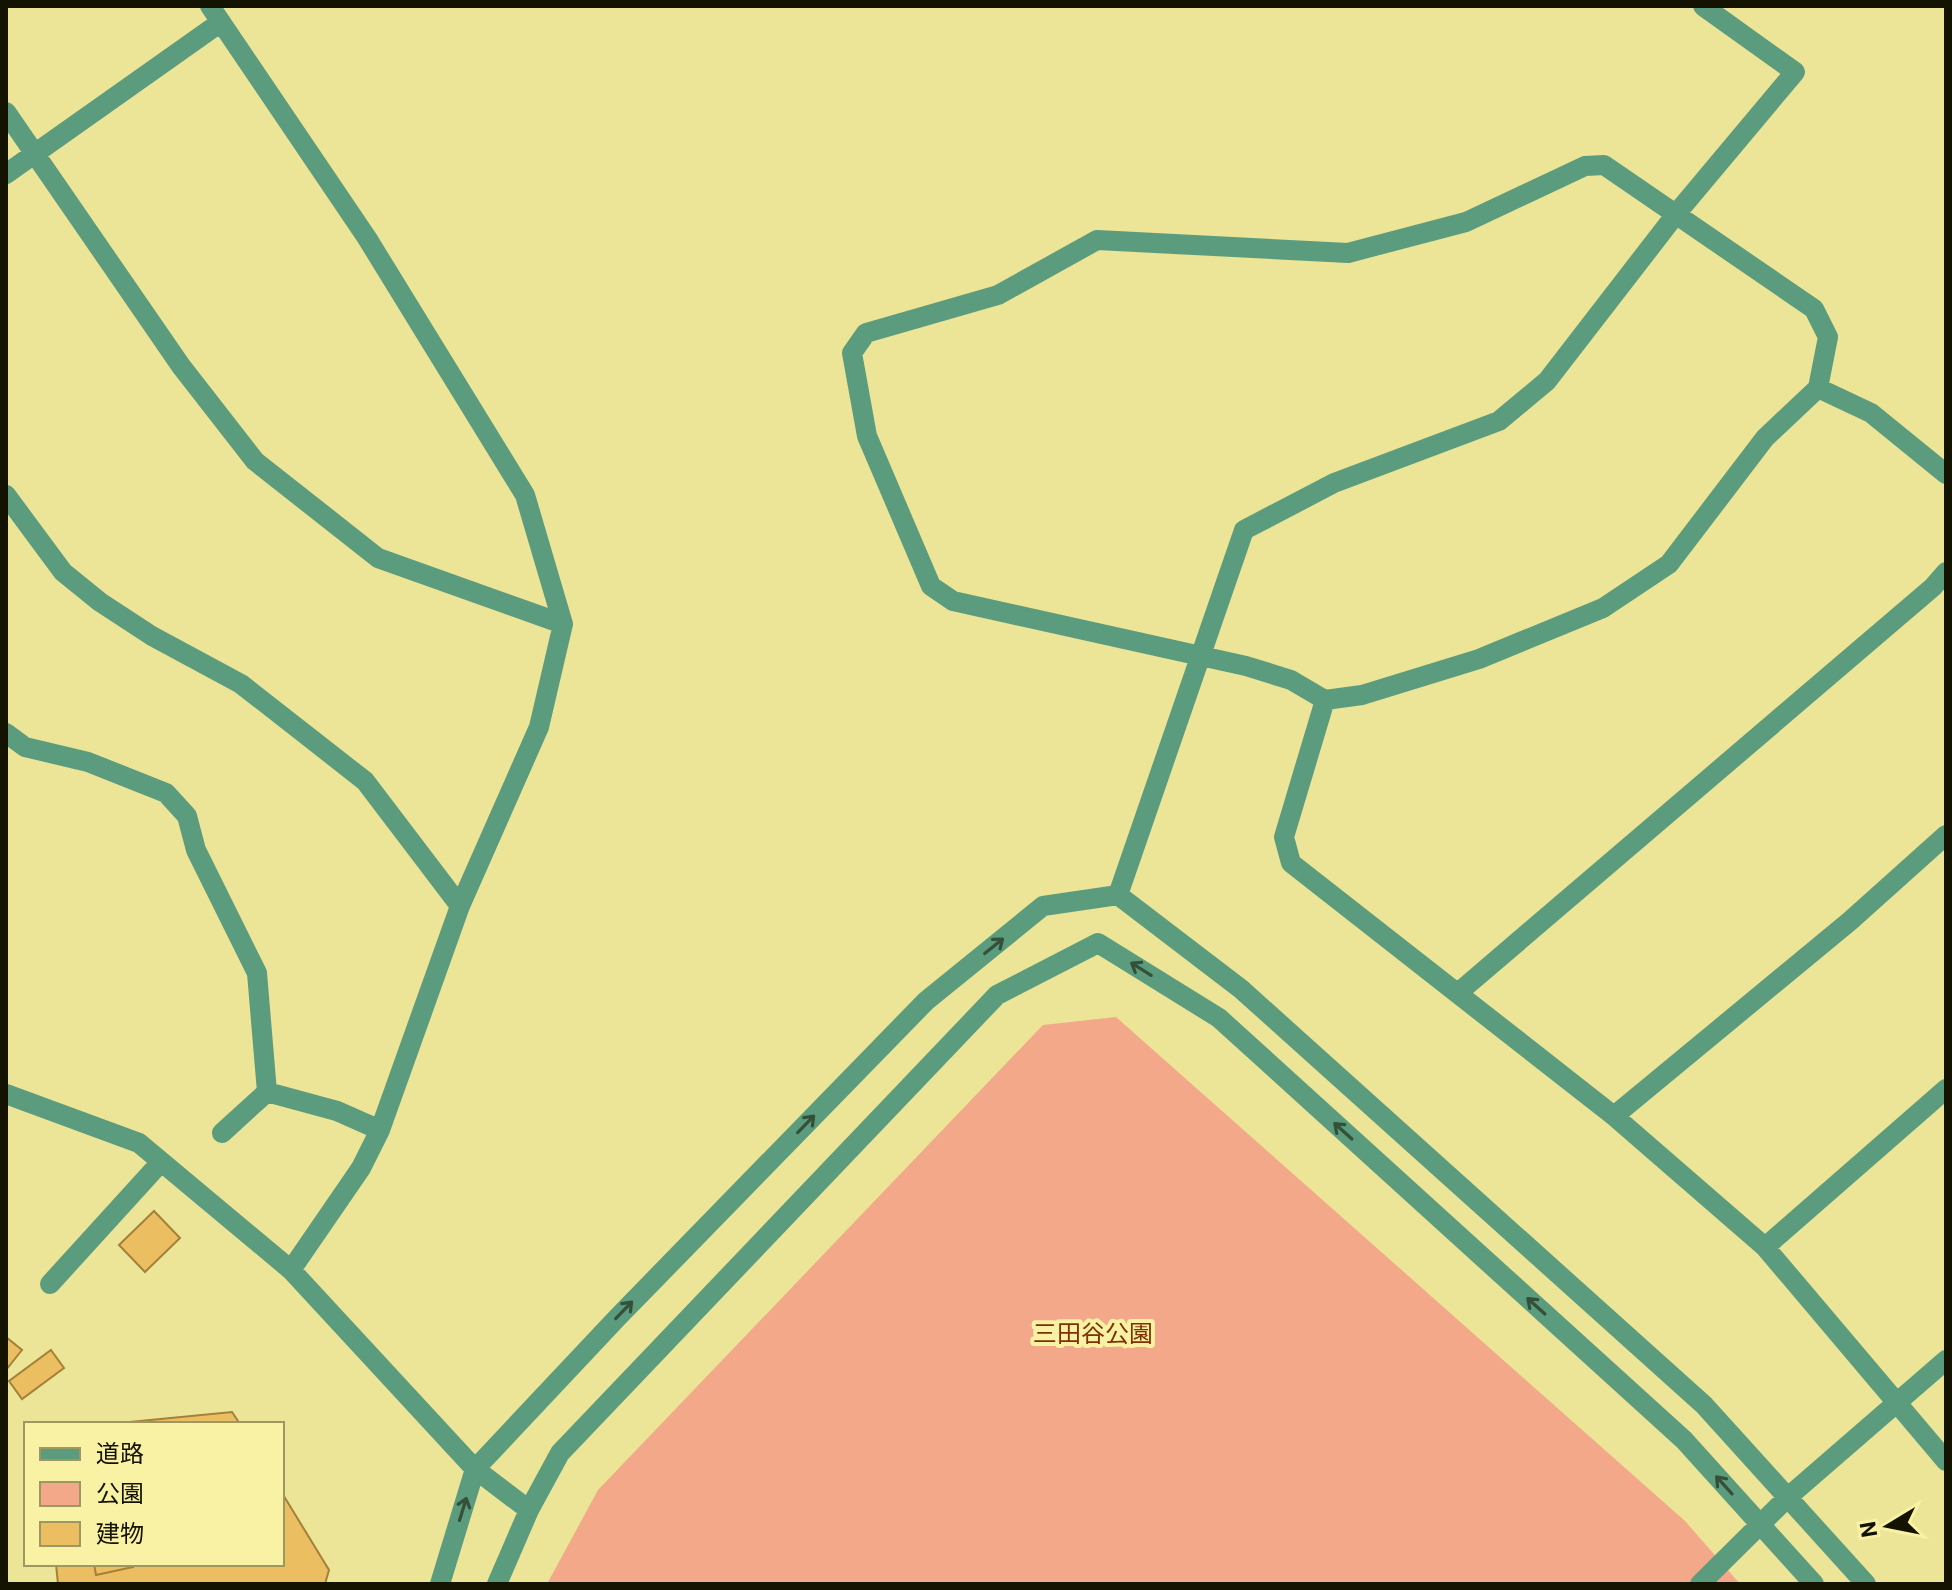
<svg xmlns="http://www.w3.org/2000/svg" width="1952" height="1590" font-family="Roboto,'Noto Sans JP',sans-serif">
	<rect width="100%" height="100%" fill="#ece497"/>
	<path fill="#f2a889" d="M 1116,1017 L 1685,1521 L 1740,1584 L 547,1584 L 598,1490 L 1043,1025 Z"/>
	<path fill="#ebbe62" stroke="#a3813b" stroke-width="2" d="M 154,1211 L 180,1238 L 145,1272 L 119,1245 Z
		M 6,1337 L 22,1350 L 6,1370 Z
		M 51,1350 L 64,1368 L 22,1399 L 9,1381 Z
		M 232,1412 L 240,1424 L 109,1424 Z
		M 282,1493 L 329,1570 L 325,1584 L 58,1584 L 56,1564 L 282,1564 Z
		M 94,1564 L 132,1564 L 133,1567 L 96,1575 Z"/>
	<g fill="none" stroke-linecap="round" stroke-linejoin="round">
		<path stroke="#5b9c7e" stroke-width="20" d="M 210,6 L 367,238 L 525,495 L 563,624 L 539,727 L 460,906 L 380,1130 L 361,1168 L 291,1270
			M 6,112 L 181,366 L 255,461 L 378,558 L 563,624
			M 1604,165 L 1814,309 L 1828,337 L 1818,388 L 1765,438 L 1669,564 L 1603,608 L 1479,659 L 1362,695 L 1325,700 L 1291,680 L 1246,666 L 953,601 L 931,586 L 867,436 L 852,353 L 866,333 L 998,295 L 1097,240 L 1348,253 L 1466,222 L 1585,166 Z
			M 6,174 L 221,22
			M 1818,388 L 1871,413 L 1946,474
			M 6,495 L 63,572 L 100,602 L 152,636 L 241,684 L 365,781 L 460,906
			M 1325,700 L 1284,837 L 1291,863 L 1614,1116 L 1765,1247 L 1946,1461
			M 6,733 L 25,747 L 88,762 L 166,793 L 187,816 L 196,850 L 257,973 L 267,1092
			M 1118,895 L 1244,530 L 1334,483 L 1499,421 L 1547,381 L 1676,214 L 1795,72 L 1703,6
			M 1459,992 L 1933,587 L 1946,572
			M 6,1094 L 139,1143 L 291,1270 L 475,1469 L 529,1510
			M 1614,1116 L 1850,921 L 1946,835
			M 222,1133 L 267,1092 L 337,1111 L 380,1130
			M 1765,1247 L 1946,1089
			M 50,1284 L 161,1162
			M 440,1584 L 475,1469 L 617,1318 L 926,1001 L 1043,906 L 1118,895 L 1241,989 L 1704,1405 L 1866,1584
			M 497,1584 L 529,1510 L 560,1453 L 997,995 L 1098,943 L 1219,1018 L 1684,1440 L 1814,1584
			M 1700,1584 L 1788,1497 L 1946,1360"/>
	</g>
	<defs><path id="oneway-shaft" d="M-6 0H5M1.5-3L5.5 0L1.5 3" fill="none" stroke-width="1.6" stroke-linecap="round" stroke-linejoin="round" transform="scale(2)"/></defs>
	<g stroke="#345039">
		<use href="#oneway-shaft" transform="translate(994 946) rotate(-39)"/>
		<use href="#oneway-shaft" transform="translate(1141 969) rotate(-148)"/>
		<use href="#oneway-shaft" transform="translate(806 1124) rotate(-46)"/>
		<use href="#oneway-shaft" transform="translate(1343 1131) rotate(-138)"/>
		<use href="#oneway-shaft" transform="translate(1536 1306) rotate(-138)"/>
		<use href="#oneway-shaft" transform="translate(624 1310) rotate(-46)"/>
		<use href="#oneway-shaft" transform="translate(1724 1485) rotate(-132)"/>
		<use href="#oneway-shaft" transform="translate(463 1509) rotate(-73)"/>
	</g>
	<g text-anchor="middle" stroke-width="8" stroke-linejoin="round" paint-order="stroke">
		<g font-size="24" fill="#7f2f02" stroke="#f9f1a4">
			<text x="1093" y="1342">三田谷公園</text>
		</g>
	</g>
	<rect width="1952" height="1590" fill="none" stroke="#141200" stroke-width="16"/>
	<rect x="24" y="1422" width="260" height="144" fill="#f9f1a4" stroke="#9d9862" stroke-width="2"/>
	<rect x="40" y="1448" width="40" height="12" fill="#5b9c7e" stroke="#9d9862" stroke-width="2"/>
	<text x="96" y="1462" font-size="24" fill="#141200">道路</text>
	<rect x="40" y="1482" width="40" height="24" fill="#f2a889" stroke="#9d9862" stroke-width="2"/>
	<text x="96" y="1502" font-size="24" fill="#141200">公園</text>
	<rect x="40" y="1522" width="40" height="24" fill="#ebbe62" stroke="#9d9862" stroke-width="2"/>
	<text x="96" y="1542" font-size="24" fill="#141200">建物</text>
	<g transform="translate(1888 1526) rotate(260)" stroke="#f9f1a4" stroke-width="6" paint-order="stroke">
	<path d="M0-6L14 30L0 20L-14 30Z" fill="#141200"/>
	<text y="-12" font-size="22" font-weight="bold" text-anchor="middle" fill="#141200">N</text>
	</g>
</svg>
